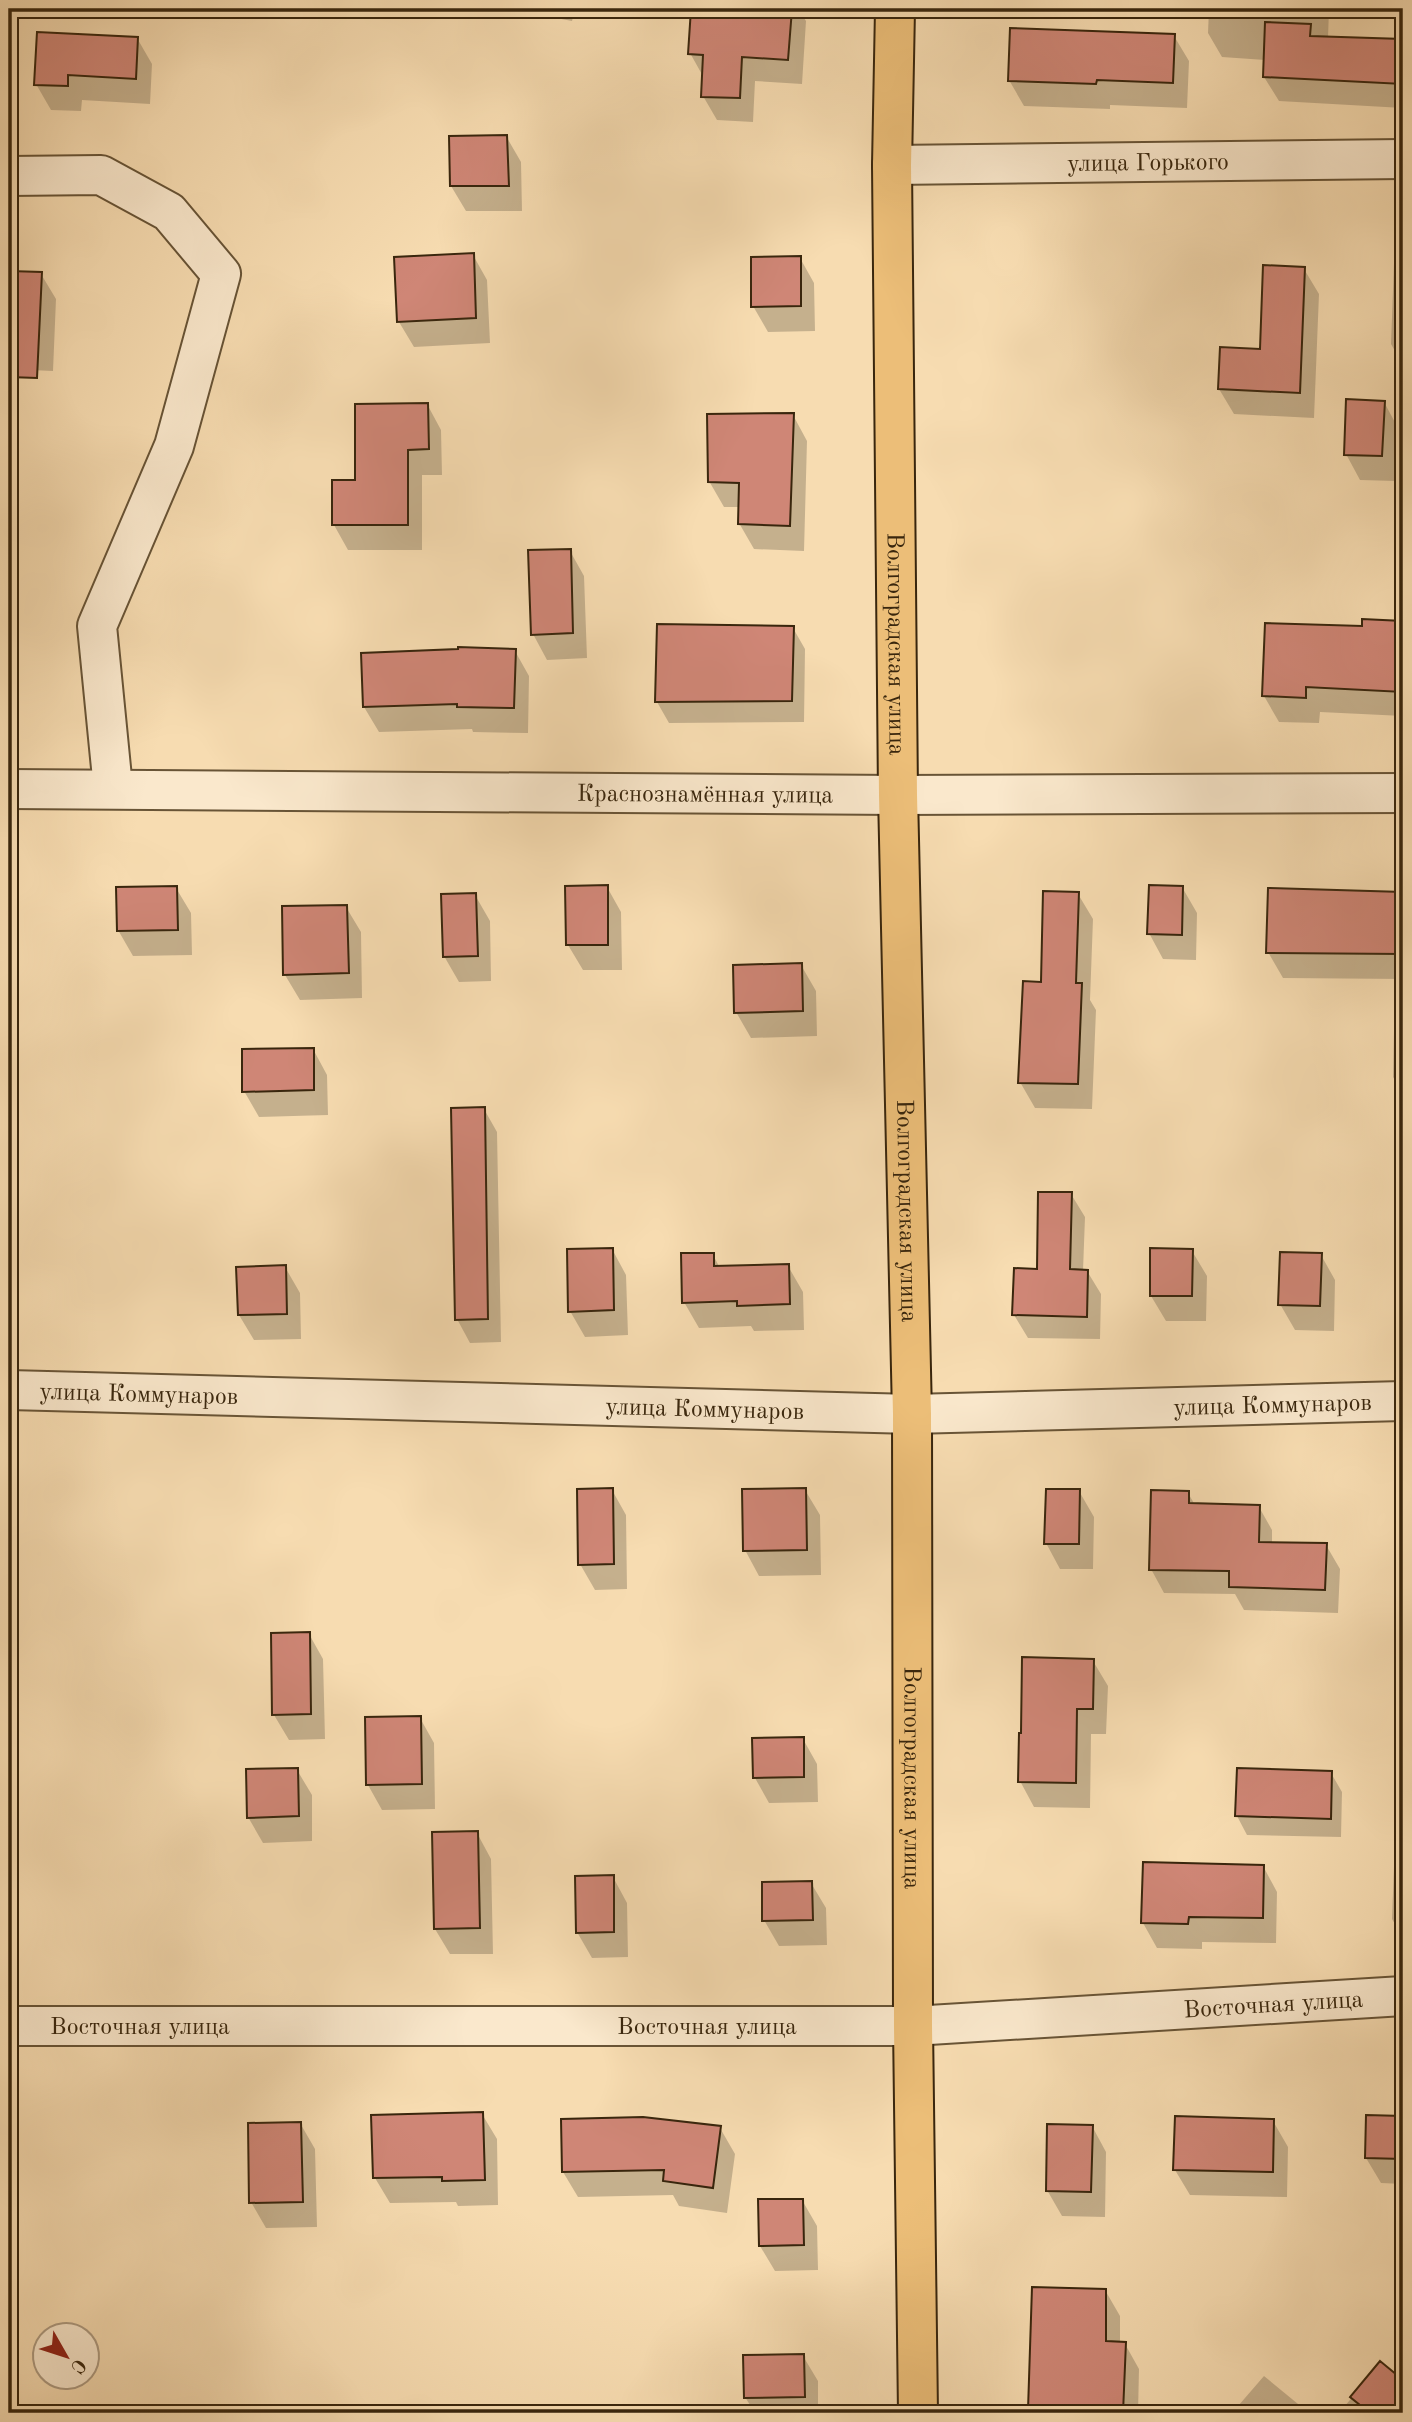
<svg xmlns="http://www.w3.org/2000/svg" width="1412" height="2422" font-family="'Old Standard TT',serif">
	<rect width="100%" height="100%" fill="#f7dcb1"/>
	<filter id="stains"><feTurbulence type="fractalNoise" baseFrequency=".00286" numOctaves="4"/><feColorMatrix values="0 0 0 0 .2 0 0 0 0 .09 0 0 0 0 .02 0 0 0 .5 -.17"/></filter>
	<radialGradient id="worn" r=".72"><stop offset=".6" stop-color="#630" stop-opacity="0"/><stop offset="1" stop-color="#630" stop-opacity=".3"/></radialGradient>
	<path fill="#0003" d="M 518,9 L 575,9 L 572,21 L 519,11 Z
		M 692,9 L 798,9 L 806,21 L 802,84 L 755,81 L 753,122 L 717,120 L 703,96 L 704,78 L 690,53 Z
		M 1209,9 L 1329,9 L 1328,38 L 1403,41 L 1403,108 L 1279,101 L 1264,77 L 1265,60 L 1222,57 L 1208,33 Z
		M 1174,36 L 1189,61 L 1187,108 L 1110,105 L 1110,109 L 1024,106 L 1009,80 Z
		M 137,38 L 152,64 L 150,104 L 82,100 L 81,111 L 51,110 L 36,84 Z
		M 506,136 L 521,162 L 522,211 L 466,211 L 451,186 Z
		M 473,255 L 487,280 L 490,343 L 414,347 L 399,322 Z
		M 800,258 L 814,283 L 815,331 L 768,332 L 753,306 Z
		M 1394,263 L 1403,264 L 1403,365 L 1391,344 Z
		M 1304,269 L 1319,294 L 1314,418 L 1234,414 L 1219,389 L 1262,350 Z
		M 9,272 L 41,274 L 56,299 L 53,371 L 9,369 Z
		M 1384,402 L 1398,428 L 1396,481 L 1360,480 L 1346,454 Z
		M 427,404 L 441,430 L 442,475 L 422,475 L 422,550 L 348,550 L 334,525 L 357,481 Z
		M 793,415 L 807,441 L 804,551 L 754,549 L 739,523 L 740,507 L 724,507 L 709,481 Z
		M 570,551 L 584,576 L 587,658 L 547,660 L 533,634 Z
		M 1364,621 L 1403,623 L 1403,716 L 1320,712 L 1319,723 L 1279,722 L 1264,696 L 1363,628 Z
		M 793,628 L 805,649 L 804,722 L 669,723 L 657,702 Z
		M 515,651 L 529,676 L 528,733 L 473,732 L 472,729 L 379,732 L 364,707 Z
		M 607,887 L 621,912 L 622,970 L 583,970 L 568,945 Z
		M 1182,887 L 1197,913 L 1196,960 L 1163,959 L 1149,933 Z
		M 176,888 L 191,913 L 192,955 L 133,956 L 118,930 Z
		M 1269,890 L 1403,893 L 1403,979 L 1283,978 L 1268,952 Z
		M 1078,894 L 1093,919 L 1090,1000 L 1096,1010 L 1092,1109 L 1035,1108 L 1020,1082 L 1042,984 Z
		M 475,895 L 490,921 L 491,981 L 459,982 L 444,956 Z
		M 346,907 L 361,932 L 362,998 L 300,1000 L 285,975 Z
		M 801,965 L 816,991 L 817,1036 L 751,1038 L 736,1012 Z
		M 1395,984 L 1403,984 L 1403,1095 L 1393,1077 Z
		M 313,1049 L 327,1075 L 328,1115 L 259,1117 L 244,1091 Z
		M 484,1109 L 497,1132 L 501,1342 L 470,1343 L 457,1319 Z
		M 1071,1194 L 1085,1217 L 1083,1271 L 1087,1271 L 1101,1294 L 1100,1339 L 1028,1338 L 1014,1315 L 1038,1270 Z
		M 1401,1237 L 1403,1237 L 1403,1308 L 1399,1301 Z
		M 612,1249 L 626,1275 L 628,1335 L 585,1337 L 570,1311 Z
		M 1192,1251 L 1207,1276 L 1206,1321 L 1166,1321 L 1151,1296 Z
		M 713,1255 L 720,1268 L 788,1266 L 803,1292 L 804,1330 L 754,1331 L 751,1326 L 699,1328 L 684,1302 Z
		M 1321,1255 L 1335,1280 L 1334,1331 L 1295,1330 L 1280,1304 Z
		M 285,1267 L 300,1293 L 301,1339 L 254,1340 L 239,1315 Z
		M 612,1490 L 626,1515 L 627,1589 L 595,1590 L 580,1564 Z
		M 805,1490 L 820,1515 L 821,1575 L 759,1576 L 745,1550 Z
		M 1079,1491 L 1094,1517 L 1093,1569 L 1060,1569 L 1046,1543 Z
		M 1188,1493 L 1195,1505 L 1259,1507 L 1272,1530 L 1272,1544 L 1326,1545 L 1340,1569 L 1338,1613 L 1244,1610 L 1235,1594 L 1164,1593 L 1151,1569 Z
		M 309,1634 L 323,1659 L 325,1739 L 289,1740 L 274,1715 Z
		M 1093,1661 L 1108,1686 L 1106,1734 L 1091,1734 L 1090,1808 L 1034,1807 L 1020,1781 Z
		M 420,1718 L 434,1743 L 435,1809 L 382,1810 L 368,1785 Z
		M 803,1739 L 817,1764 L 818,1802 L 769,1803 L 755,1778 Z
		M 297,1770 L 312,1795 L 312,1841 L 263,1843 L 248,1817 Z
		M 1331,1773 L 1342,1792 L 1341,1837 L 1247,1835 L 1237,1816 Z
		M 477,1833 L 491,1859 L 493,1954 L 450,1954 L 435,1929 Z
		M 1263,1866 L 1277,1892 L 1276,1943 L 1202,1942 L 1202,1949 L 1157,1948 L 1143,1923 Z
		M 1394,1866 L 1403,1866 L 1403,1938 L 1392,1919 Z
		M 613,1877 L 627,1903 L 628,1957 L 592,1958 L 577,1932 Z
		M 811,1883 L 826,1908 L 827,1945 L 779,1946 L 764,1920 Z
		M 482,2114 L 497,2139 L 498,2205 L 458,2206 L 456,2202 L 390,2203 L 375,2178 Z
		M 1367,2117 L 1403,2117 L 1403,2184 L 1381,2183 L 1366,2158 Z
		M 1273,2121 L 1288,2147 L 1287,2197 L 1190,2195 L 1175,2170 Z
		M 300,2123 L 315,2149 L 317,2227 L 266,2228 L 251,2202 Z
		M 1092,2126 L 1106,2152 L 1105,2217 L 1062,2216 L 1047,2190 Z
		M 720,2128 L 735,2154 L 727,2213 L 679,2206 L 673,2195 L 578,2197 L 563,2172 Z
		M 802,2200 L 817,2226 L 818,2270 L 775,2271 L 760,2246 Z
		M 1034,2289 L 1105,2290 L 1120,2316 L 1120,2344 L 1125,2344 L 1139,2369 L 1138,2413 L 1029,2413 Z
		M 803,2356 L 818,2381 L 818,2413 L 755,2413 L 745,2397 Z
		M 1381,2363 L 1403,2382 L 1403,2413 L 1339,2413 Z
		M 1264,2376 L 1309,2413 L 1232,2413 Z"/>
	<path fill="#cf8676" stroke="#39260d" stroke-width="2" d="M 691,9 L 792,9 L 788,60 L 742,57 L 740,98 L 701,97 L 703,55 L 688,54 Z
		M 1265,22 L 1311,24 L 1310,36 L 1403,39 L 1403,84 L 1263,77 Z
		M 1010,28 L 1175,34 L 1173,83 L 1097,80 L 1096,84 L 1008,81 Z
		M 37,32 L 138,37 L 136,79 L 68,75 L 68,86 L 34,85 Z
		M 507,135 L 509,186 L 450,186 L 449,136 Z
		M 474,253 L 476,318 L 397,322 L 394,257 Z
		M 801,256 L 801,306 L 751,307 L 751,257 Z
		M 1263,265 L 1305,267 L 1300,393 L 1218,389 L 1220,347 L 1260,349 Z
		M 9,271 L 42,272 L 37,378 L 9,377 Z
		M 1346,399 L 1385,401 L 1382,456 L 1344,455 Z
		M 428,403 L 429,449 L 408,450 L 408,525 L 332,525 L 332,480 L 355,480 L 355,404 Z
		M 794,413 L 790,526 L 738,524 L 739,483 L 708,482 L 707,414 Z
		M 571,549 L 573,633 L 531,635 L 528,550 Z
		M 1362,619 L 1403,621 L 1403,692 L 1306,687 L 1306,698 L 1262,696 L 1265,623 L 1362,626 Z
		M 657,624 L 794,626 L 792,701 L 655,702 Z
		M 458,647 L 516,649 L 514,708 L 457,707 L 457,704 L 363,707 L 361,653 L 458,649 Z
		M 608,885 L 608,945 L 566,945 L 565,886 Z
		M 1149,885 L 1183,886 L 1182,935 L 1147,934 Z
		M 177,886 L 178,930 L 117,931 L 116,887 Z
		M 1268,888 L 1403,892 L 1403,954 L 1266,953 Z
		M 1043,891 L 1079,892 L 1076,983 L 1082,983 L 1078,1084 L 1018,1083 L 1023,981 L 1041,982 Z
		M 476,893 L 478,956 L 443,957 L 441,894 Z
		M 347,905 L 349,973 L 283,975 L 282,906 Z
		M 802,963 L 803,1011 L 734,1013 L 733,965 Z
		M 314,1048 L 314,1090 L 242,1092 L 242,1049 Z
		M 485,1107 L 488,1319 L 455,1320 L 451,1108 Z
		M 1038,1192 L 1072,1192 L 1070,1269 L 1088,1270 L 1087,1317 L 1012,1315 L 1014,1268 L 1037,1269 Z
		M 613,1248 L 614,1310 L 568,1312 L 567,1249 Z
		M 1150,1248 L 1193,1249 L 1192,1296 L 1150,1296 Z
		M 1280,1252 L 1322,1253 L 1320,1306 L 1278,1305 Z
		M 681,1253 L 714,1253 L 714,1266 L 789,1264 L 790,1304 L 737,1306 L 737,1301 L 682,1303 Z
		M 286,1265 L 287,1314 L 238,1315 L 236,1267 Z
		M 613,1488 L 614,1564 L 578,1565 L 577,1489 Z
		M 806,1488 L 807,1550 L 743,1551 L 742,1489 Z
		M 1046,1489 L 1080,1489 L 1079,1544 L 1044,1544 Z
		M 1151,1490 L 1189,1491 L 1189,1503 L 1260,1505 L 1259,1542 L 1327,1543 L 1325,1590 L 1229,1587 L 1229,1571 L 1149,1570 Z
		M 310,1632 L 311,1714 L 272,1715 L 271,1633 Z
		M 1022,1657 L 1094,1659 L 1093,1709 L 1077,1709 L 1076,1783 L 1018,1782 L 1019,1733 L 1021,1733 Z
		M 421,1716 L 422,1784 L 366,1785 L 365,1717 Z
		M 804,1737 L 804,1777 L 753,1778 L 752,1738 Z
		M 298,1768 L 299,1816 L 247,1818 L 246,1769 Z
		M 1237,1768 L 1332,1771 L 1331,1819 L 1235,1816 Z
		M 478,1831 L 480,1928 L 434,1929 L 432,1832 Z
		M 1143,1862 L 1264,1865 L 1263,1918 L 1189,1917 L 1188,1924 L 1141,1923 Z
		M 614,1875 L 614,1932 L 576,1933 L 575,1876 Z
		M 812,1881 L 813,1920 L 762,1921 L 762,1882 Z
		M 483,2112 L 485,2180 L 442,2181 L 442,2177 L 373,2178 L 371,2115 Z
		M 1366,2115 L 1403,2116 L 1403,2159 L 1365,2158 Z
		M 1175,2116 L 1274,2119 L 1273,2172 L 1173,2170 Z
		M 643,2117 L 721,2126 L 713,2188 L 663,2181 L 664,2170 L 562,2172 L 561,2119 Z
		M 301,2122 L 303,2202 L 249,2203 L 248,2123 Z
		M 1047,2124 L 1093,2125 L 1091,2192 L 1046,2191 Z
		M 758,2199 L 803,2199 L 804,2245 L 759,2246 Z
		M 1032,2287 L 1106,2289 L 1106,2341 L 1126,2342 L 1123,2413 L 1028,2410 Z
		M 804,2354 L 805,2397 L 744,2398 L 743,2355 Z
		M 1380,2361 L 1403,2380 L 1403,2413 L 1370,2413 L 1350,2397 Z"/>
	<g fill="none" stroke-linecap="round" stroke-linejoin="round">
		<defs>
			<g id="minor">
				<path id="s1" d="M 892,165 L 1403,159"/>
				<path d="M 9,176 L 101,175 L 169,212 L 221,274 L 174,446 L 97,626 L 113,788"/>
				<path id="s2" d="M 9,789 L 898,795 L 1403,793"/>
				<path id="s3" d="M 9,1390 L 912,1414 L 1403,1401"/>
				<path id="s4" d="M 9,2026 L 913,2026 L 1403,1996"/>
			</g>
			<g id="major">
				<path id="s5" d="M 895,9 L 892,165 L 898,795 L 912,1414 L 913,2026 L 918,2413"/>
			</g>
		</defs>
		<use href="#minor" stroke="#685436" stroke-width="42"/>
		<use href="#major" stroke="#39260d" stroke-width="42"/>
		<use href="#minor" stroke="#fae8cc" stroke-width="38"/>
		<use href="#major" stroke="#ecbe78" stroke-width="38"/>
	</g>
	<g text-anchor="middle" stroke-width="5" stroke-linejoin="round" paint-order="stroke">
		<g font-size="24" fill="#39260d" stroke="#fae8cc">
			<text dy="8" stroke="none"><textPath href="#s1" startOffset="256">улица Горького</textPath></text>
			<text dy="8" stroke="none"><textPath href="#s5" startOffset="635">Волгоградская улица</textPath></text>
			<text dy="8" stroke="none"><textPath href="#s2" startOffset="696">Краснознамённая улица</textPath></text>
			<text dy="8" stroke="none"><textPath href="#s5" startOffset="1202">Волгоградская улица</textPath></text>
			<text dy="8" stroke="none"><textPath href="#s3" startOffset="130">улица Коммунаров</textPath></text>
			<text dy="8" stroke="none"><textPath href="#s3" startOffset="1264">улица Коммунаров</textPath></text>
			<text dy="8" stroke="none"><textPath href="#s3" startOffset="696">улица Коммунаров</textPath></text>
			<text dy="8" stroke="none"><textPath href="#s5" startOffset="1769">Волгоградская улица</textPath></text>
			<text dy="8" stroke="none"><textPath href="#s4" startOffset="1265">Восточная улица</textPath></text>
			<text dy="8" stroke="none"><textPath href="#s4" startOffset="131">Восточная улица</textPath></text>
			<text dy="8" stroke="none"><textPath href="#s4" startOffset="698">Восточная улица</textPath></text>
		</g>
	</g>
	<rect width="1412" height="2422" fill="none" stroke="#f7dcb1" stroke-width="35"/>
	<rect x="10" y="10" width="1391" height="2401" fill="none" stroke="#39260d" stroke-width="3.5"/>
	<rect x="18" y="18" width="1377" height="2387" fill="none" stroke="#39260d" stroke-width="2"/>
	<g transform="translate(66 2356) rotate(129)"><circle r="33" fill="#fae8cc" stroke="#ad9a80" stroke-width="2"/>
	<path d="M0-5L12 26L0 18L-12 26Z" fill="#8f2418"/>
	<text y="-10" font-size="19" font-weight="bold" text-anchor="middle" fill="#39260d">С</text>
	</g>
	<rect width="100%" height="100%" filter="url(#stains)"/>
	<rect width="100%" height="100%" fill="url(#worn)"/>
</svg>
